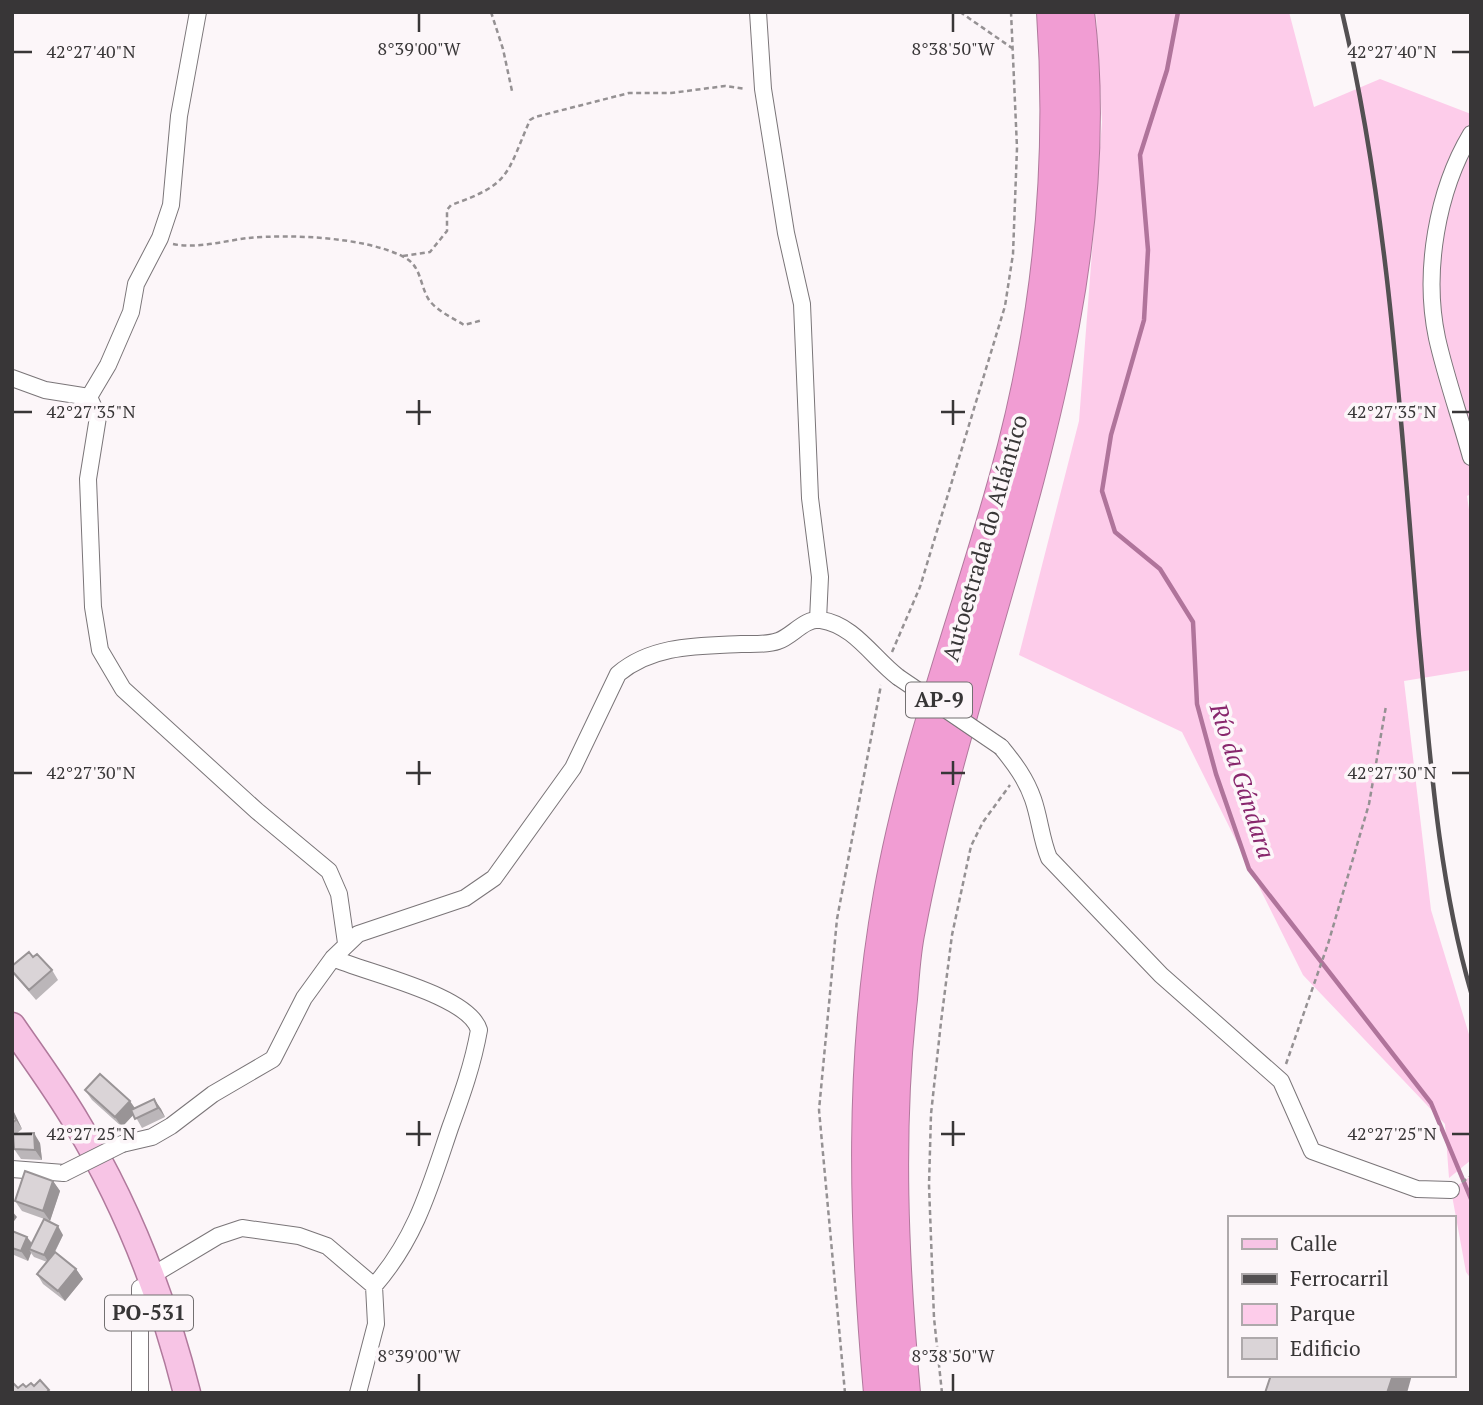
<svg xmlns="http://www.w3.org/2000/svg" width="1483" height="1405" font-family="'PT Serif',serif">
	<rect width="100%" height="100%" fill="#fcf6f9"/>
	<path fill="#fdccea" d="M 1096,12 L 1289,12 L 1314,107 L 1380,79 L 1471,114 L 1471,494 L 1467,496 L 1471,523 L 1471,670 L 1404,681 L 1431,910 L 1471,1041 L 1471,1160 L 1449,1178 L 1445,1124 L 1303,975 L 1182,732 L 1019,655 L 1079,421 L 1102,122 Z
		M 1471,1176 L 1471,1279 L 1466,1272 L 1451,1190 Z"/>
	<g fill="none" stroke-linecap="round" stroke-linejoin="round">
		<path stroke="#b0749b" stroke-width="4.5" d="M 1178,12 L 1167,70 L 1140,155 L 1148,250 L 1144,320 L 1111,435 L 1102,491 L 1115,532 L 1160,569 L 1193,622 L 1197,704 L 1216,774 L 1249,869 L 1431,1103 L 1471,1199"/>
		<defs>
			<path id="minor" d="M 198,12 L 179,116 L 171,205 L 160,238 L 136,284 L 131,312 L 108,365 L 89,397 L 98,417 L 88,479 L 93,607 L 100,650 L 123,689 L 257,811 L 329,871 L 339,894 L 346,943
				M 758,12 L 763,89 L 786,233 L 802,304 L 810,498 L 820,577 L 818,620
				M 1471,134 C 1437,191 1423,272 1437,338 C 1446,378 1460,417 1471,457
				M 12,378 L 45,390 L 89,397
				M 1001,747 C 1015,764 1026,779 1033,799 C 1040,819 1041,839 1049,858 L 1161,975 L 1281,1081 L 1312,1151 L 1417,1189 L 1451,1190
				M 122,1144 L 152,1137 L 171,1126 L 213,1094 L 273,1059 L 304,998 L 333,958 L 358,934 L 465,898 L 494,878 L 573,768 L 618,674 C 652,645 697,646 741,644 C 752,644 767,645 778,641 C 793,636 804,618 821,620 C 854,625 873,658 898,677
				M 12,1169 L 64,1173
				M 151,1276 L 218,1236 L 242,1228 L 299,1236 L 327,1246 L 374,1286 C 416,1238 430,1187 450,1128 C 462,1095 473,1064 479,1030 C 469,995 366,973 333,958
				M 140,1288 L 140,1393
				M 358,1393 L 376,1324 L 374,1286"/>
			<path id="primary" d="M 12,1026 C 34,1058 57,1089 77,1123 C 128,1207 163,1298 187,1393"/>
			<path id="motorway" d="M 879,1393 C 864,1225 859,1061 889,894 C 914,753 966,617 1004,480 C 1047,328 1063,170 1052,12
				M 905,1393 C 893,1261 887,1130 902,999 C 904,976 905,952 910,929 C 966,628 1117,324 1079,12"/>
		</defs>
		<use href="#minor" stroke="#7a7578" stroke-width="18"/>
		<use href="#primary" stroke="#b0799c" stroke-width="29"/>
		<use href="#motorway" stroke="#b0799c" stroke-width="32"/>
		<path stroke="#959193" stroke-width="2.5" stroke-dasharray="5 3.5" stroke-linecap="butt" d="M 491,12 L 503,49 L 512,91
			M 960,12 L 1012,48
			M 173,244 C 196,249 224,241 248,238 C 291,234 363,237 402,256 C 422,265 419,284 429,300 C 437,311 453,318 464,325 L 483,320
			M 403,256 L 430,252 L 447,231 L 447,210 L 451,205 C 511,184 506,175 530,120 L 535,117 L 629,93 L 671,93 L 725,86 L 746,89
			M 892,652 L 920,587 L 1005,306 L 1013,254 L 1017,148 L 1011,12
			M 1286,1064 L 1328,944 L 1369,804 L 1386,706
			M 1462,1182 L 1471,1176
			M 845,1393 L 819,1110 L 837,919 L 881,685
			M 942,1393 L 934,1318 L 929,1185 L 931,1114 L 941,1022 L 952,935 L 971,846 L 983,822 L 1010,785"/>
		<use href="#minor" stroke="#fff" stroke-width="16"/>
		<use href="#primary" stroke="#f7c4e5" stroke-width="26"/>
		<use href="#motorway" stroke="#f19dd3" stroke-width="30"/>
		<path stroke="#535052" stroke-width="4.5" d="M 1342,12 C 1390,216 1401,428 1419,637 C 1430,755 1438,878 1471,992"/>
		<defs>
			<path id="minor-bridge" d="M 898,677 L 1001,747
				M 64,1173 L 122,1144"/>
		</defs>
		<use href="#minor-bridge" stroke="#7a7578" stroke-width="18" stroke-linecap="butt"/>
		<use href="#minor-bridge" stroke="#fff" stroke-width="16"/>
	</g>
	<path fill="#bbb6b9" d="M 33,957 L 52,970 L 58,980 L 36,1000 L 12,972 Z
		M 85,1090 L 135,1108 L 154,1099 L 161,1109 L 165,1117 L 142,1128 L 134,1114 L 122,1127 L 92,1100 Z
		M 12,1109 L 22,1129 L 16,1134 L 40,1143 L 42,1160 L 21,1159 L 14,1149 L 13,1136 L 12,1137 Z
		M 53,1181 L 60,1191 L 50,1221 L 22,1211 L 15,1201 Z
		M 12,1231 L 27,1237 L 32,1243 L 63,1235 L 55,1252 L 76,1269 L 83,1279 L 65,1301 L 43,1284 L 37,1274 L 47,1262 L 34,1257 L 31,1253 L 28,1261 L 14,1255 L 12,1253 Z"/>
	<path fill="#999496" d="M 154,1099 L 161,1109 L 165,1117 L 158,1108 Z
		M 130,1101 L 137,1111 L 122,1127 L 115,1117 Z
		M 12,1109 L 14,1112 L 22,1129 L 16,1120 L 12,1112 Z
		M 34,1133 L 40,1143 L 42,1160 L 35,1150 Z
		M 53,1181 L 60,1191 L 50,1221 L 43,1211 Z
		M 12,1211 L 17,1217 L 12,1224 Z
		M 58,1226 L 63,1235 L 49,1263 L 44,1255 Z
		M 27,1237 L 34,1247 L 29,1249 L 31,1253 L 28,1261 L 21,1251 Z
		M 76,1269 L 83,1279 L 65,1301 L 58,1291 Z
		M 1393,1375 L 1412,1375 L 1407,1393 L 1387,1393 Z"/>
	<path fill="#dad4d7" stroke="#999496" stroke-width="2" d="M 29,952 L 33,957 L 37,954 L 52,970 L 29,990 L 12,971 L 12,966 Z
		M 100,1074 L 130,1101 L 115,1117 L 85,1090 Z
		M 154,1099 L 158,1108 L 135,1119 L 131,1110 Z
		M 12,1112 L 16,1120 L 12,1123 Z
		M 34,1133 L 35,1150 L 14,1149 L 13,1134 Z
		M 25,1171 L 53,1181 L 43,1211 L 15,1201 Z
		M 44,1219 L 58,1226 L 44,1255 L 29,1249 Z
		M 12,1231 L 27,1237 L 21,1251 L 12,1248 Z
		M 55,1252 L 76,1269 L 58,1291 L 37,1274 Z
		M 1271,1375 L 1393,1375 L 1387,1393 L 1265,1393 Z
		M 40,1380 L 49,1390 L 46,1393 L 12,1393 L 12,1386 L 14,1384 L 18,1388 L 23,1384 L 26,1387 L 31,1383 L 34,1386 Z"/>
	<path fill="none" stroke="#383637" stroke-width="2.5" d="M 419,14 L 419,32M 953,14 L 953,32M 14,52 L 32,52M 1452,52 L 1469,52M 419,400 L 419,425M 953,400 L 953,425M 14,412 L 32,412M 406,412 L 431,412M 941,412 L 965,412M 1452,412 L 1469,412M 419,761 L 419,785M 953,761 L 953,785M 14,773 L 32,773M 406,773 L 431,773M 941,773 L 965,773M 1452,773 L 1469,773M 419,1121 L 419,1146M 953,1121 L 953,1146M 14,1134 L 32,1134M 406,1134 L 431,1134M 941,1134 L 965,1134M 1452,1134 L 1469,1134M 419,1374 L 419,1391M 953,1374 L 953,1391"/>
	<g text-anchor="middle" stroke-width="7" stroke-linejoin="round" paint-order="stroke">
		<g fill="#fcf6f9" stroke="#737071" stroke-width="2">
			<rect x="906" y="682.5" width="66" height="35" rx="5"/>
			<rect x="105" y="1295.5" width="88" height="35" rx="5"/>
		</g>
		<g font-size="21" font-weight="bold" fill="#383637">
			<text x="939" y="707">AP-9</text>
			<text x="149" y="1320">PO-531</text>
		</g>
		<g font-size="23" fill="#383637" stroke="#fcf6f9">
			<text transform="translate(985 538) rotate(-74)" y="8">Autoestrada do Atlántico</text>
		</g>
		<g font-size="24" font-style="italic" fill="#88276d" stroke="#fcf6f9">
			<text transform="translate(1242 781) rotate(72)" y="8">Río da Gándara</text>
		</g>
	</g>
	<g font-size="18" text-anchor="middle" fill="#383637" stroke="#fcf6f9" stroke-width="7" stroke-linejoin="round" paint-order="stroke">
		<text x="419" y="55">8°39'00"W</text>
		<text x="953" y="55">8°38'50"W</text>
		<text x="91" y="58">42°27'40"N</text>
		<text x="1392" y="58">42°27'40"N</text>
		<text x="91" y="418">42°27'35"N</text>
		<text x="1392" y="418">42°27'35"N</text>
		<text x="91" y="779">42°27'30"N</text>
		<text x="1392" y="779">42°27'30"N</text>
		<text x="91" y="1140">42°27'25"N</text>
		<text x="1392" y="1140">42°27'25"N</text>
		<text x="419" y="1362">8°39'00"W</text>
		<text x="953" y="1362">8°38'50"W</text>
	</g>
	<rect width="1483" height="1405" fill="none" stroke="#383637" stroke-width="28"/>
	<rect x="1228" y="1216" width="228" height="161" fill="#fcf6f9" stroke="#aea9ab" stroke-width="2"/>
	<rect x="1242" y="1239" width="35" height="10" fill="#f7c4e5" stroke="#aea9ab" stroke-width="2"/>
	<text x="1290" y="1251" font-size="21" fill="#383637">Calle</text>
	<rect x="1242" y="1274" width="35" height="10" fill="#535052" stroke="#aea9ab" stroke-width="2"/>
	<text x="1290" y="1286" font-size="21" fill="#383637">Ferrocarril</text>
	<rect x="1242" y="1304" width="35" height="21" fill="#fdccea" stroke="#aea9ab" stroke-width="2"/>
	<text x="1290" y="1321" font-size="21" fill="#383637">Parque</text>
	<rect x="1242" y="1338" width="35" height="21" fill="#dad4d7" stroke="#aea9ab" stroke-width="2"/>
	<text x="1290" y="1356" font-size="21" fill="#383637">Edificio</text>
</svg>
